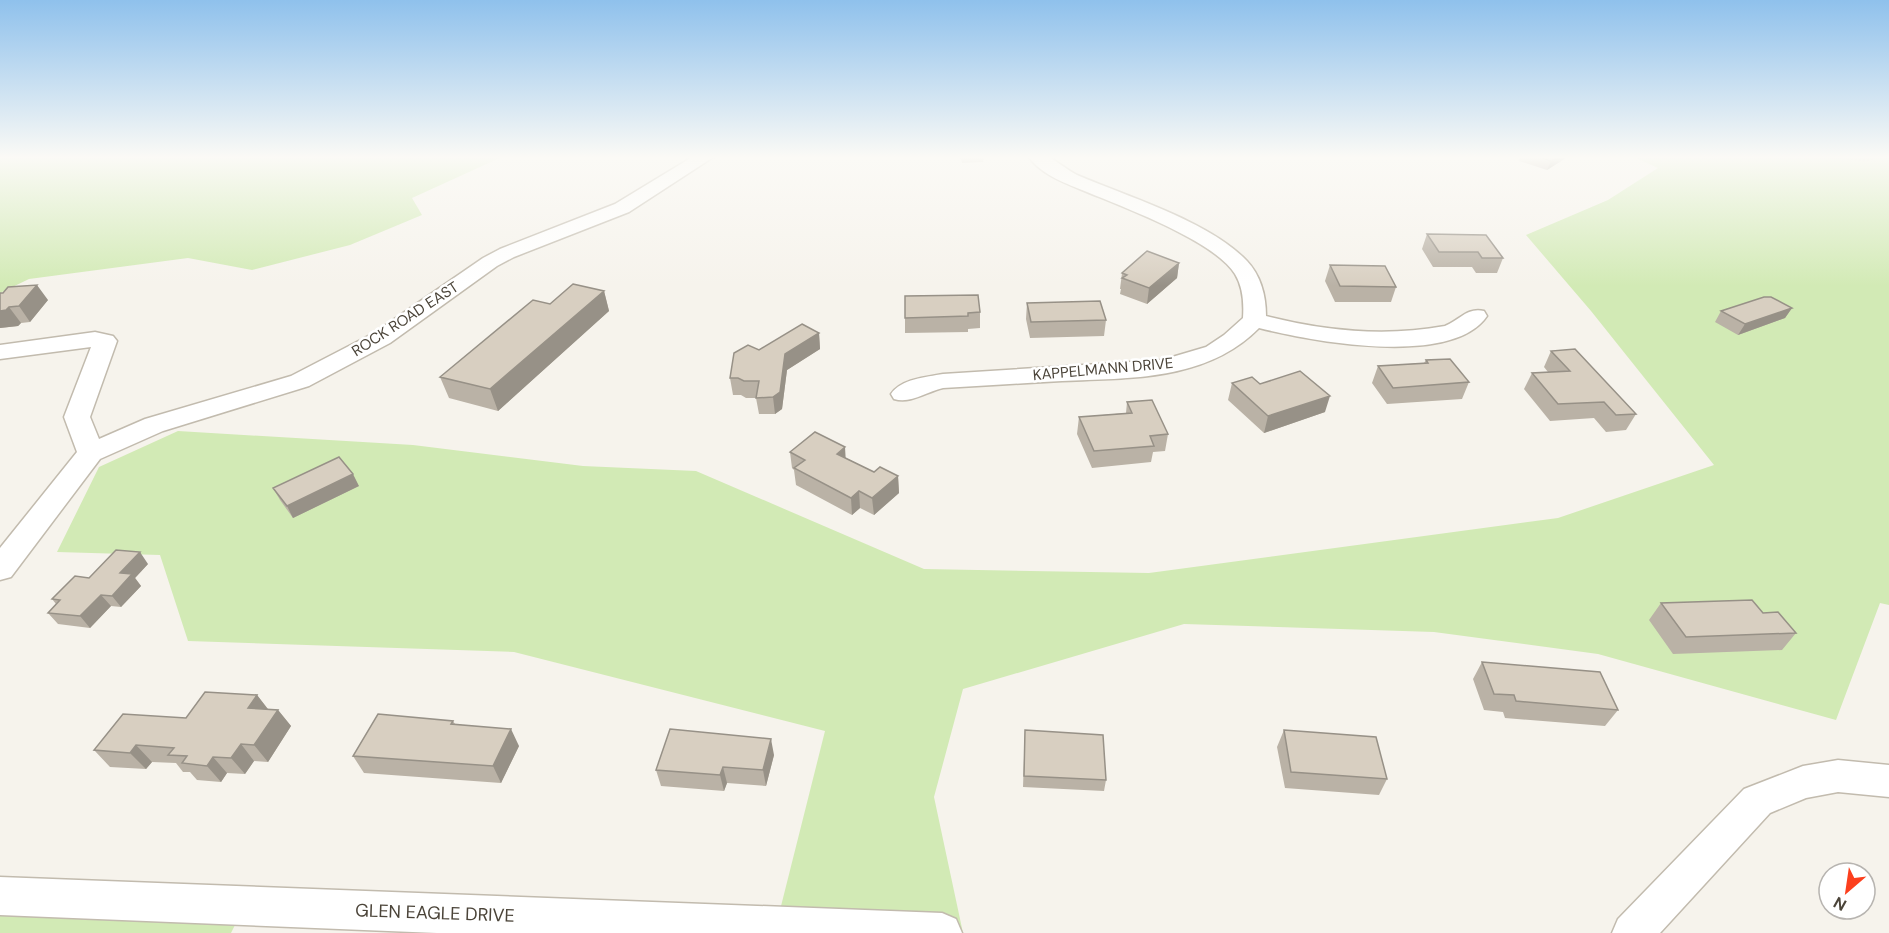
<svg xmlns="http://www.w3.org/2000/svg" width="1889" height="933" font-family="'DM Sans',sans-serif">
	<rect width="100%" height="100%" fill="#f6f3ec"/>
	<path fill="#d2eab5" d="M 0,156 L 504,156 L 412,198 L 422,215 L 350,245 L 252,270 L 188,258 L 29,279 L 0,293 Z
		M 1632,156 L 1889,156 L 1889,605 L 1880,603 L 1836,720 L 1598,654 L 1434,632 L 1184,624 L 963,689 L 934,797 L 963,933 L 446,933 L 775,930 L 825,731 L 514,652 L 188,641 L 160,555 L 57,552 L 99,467 L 178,431 L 413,445 L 583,466 L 696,471 L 924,569 L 1149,573 L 1558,518 L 1714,465 L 1591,311 L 1526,235 L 1608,200 L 1658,168 Z
		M 0,897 L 242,911 L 231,933 L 0,933 Z"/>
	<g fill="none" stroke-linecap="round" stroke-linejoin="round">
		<defs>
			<path id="minor" d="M 694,156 L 715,156 L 629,212 L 514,257 L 497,266 L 390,343 L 309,386 L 163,431 L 100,459 L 11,577 L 0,580 L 0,548 L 77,452 L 64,417 L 91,347 L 0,359 L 0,345 L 95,332 L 113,336 L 117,341 L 90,417 L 99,439 L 145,419 L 291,376 L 374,333 L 483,258 L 500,249 L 615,204 Z
				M 1028,156 C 1033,156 1042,154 1046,156 C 1053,158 1067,170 1077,175 C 1128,197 1209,221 1247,261 C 1261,276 1266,296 1266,316 C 1326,331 1384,337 1445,326 C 1460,320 1467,307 1484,311 L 1487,316 C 1452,368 1311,341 1259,328 C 1207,381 1130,378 1062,381 C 1022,383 983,386 943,388 C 926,392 911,404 894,399 L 891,394 C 901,379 926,377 943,374 L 1162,360 L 1206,347 L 1224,335 L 1243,318 C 1244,303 1243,287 1235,274 C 1214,240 1120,206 1082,190 C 1062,182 1041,174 1028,156 Z
				M 1838,760 L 1889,765 L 1889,797 L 1838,792 L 1806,798 L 1770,813 L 1660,933 L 1612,933 L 1618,919 L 1744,789 L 1803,766 Z
				M 0,877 L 942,913 L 956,919 L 962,933 L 437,933 L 0,915 Z"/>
		</defs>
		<use href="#minor" stroke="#c2bbae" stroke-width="3"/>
		<path stroke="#c4b79f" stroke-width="3" stroke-dasharray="2 2" stroke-linecap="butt" d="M 1827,156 L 1865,160 L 1880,156
			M 1882,156 L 1889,157"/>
		<use href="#minor" fill="#fff" fill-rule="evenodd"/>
	</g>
	<path fill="#bab2a6" d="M 960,156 L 984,156 L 983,162 L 962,163 Z
		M 1521,156 L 1569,156 L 1547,170 L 1519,161 Z
		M 1427,234 L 1503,258 L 1497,273 L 1476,273 L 1472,267 L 1433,267 L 1422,249 Z
		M 1179,263 L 1177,278 L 1147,304 L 1120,294 L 1121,289 L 1120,289 L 1122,273 Z
		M 1330,265 L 1396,287 L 1391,302 L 1335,302 L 1325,281 Z
		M 604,291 L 609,311 L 498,411 L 449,398 L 440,377 L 550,304 Z
		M 0,293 L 48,300 L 30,322 L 21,323 L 18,326 L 0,328 Z
		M 905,296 L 980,312 L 980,328 L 968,329 L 968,332 L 905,333 Z
		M 1027,303 L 1106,320 L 1104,336 L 1030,338 L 1026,319 Z
		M 1792,308 L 1785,318 L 1738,335 L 1715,322 L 1721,311 Z
		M 819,333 L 820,349 L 787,370 L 782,409 L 775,414 L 759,414 L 756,398 L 746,398 L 741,395 L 733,395 L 730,378 L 759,350 Z
		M 1551,351 L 1636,414 L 1626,430 L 1606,432 L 1594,418 L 1550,421 L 1524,389 L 1532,373 L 1548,372 L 1544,367 Z
		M 1426,360 L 1469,382 L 1462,399 L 1387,404 L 1372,383 L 1378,366 L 1424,363 Z
		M 1232,383 L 1260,384 L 1325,412 L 1264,433 L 1228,400 Z
		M 1127,402 L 1168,434 L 1165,451 L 1153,452 L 1151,462 L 1092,468 L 1077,434 L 1079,417 L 1126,413 Z
		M 790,452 L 846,458 L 874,472 L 898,476 L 899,493 L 874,515 L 860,508 L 852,515 L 796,485 L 794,470 L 792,468 Z
		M 359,486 L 293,518 L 280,500 L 273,488 Z
		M 148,564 L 135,578 L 141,586 L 121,607 L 111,606 L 90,628 L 58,624 L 48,613 L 56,604 L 52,599 L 89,578 Z
		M 1661,603 L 1763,613 L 1796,633 L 1782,650 L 1673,654 L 1649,620 Z
		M 1482,662 L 1618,710 L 1605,726 L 1505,718 L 1503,712 L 1484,710 L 1473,679 Z
		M 257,695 L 268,709 L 278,710 L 291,726 L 268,762 L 254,761 L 245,774 L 227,773 L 221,782 L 197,780 L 190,772 L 183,772 L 176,763 L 152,762 L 146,769 L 110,767 L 94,750 L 186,718 Z
		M 453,721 L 455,724 L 519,746 L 501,783 L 364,773 L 353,756 Z
		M 1025,730 L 1106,780 L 1104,791 L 1023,787 Z
		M 1284,730 L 1387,779 L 1379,795 L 1285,788 L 1277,747 Z
		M 774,755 L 766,786 L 727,783 L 724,791 L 661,786 L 656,770 Z"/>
	<path fill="#979187" d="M 1558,156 L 1569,156 L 1547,170 L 1551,161 Z
		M 1179,263 L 1177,278 L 1147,304 L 1149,288 Z
		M 37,285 L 48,300 L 30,322 L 19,306 Z
		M 604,291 L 609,311 L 498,411 L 490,389 Z
		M 9,307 L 21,323 L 18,326 L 0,328 L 0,311 Z
		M 1792,308 L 1785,318 L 1738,335 L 1745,324 Z
		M 819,333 L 820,349 L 787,370 L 782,409 L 775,414 L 773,397 L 785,354 Z
		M 1330,396 L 1325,412 L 1264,433 L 1268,416 Z
		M 845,447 L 846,464 L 837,454 Z
		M 353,474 L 359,486 L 293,518 L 287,506 Z
		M 898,476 L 899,493 L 874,515 L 872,498 Z
		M 859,491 L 860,508 L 852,515 L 851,498 Z
		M 140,552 L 148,564 L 135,578 L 141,586 L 121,607 L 112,596 L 120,573 Z
		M 101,595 L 111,606 L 90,628 L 80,616 Z
		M 257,695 L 270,712 L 248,708 Z
		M 278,710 L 291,726 L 268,762 L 254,745 Z
		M 511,729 L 519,746 L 501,783 L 493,766 Z
		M 771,739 L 774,755 L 766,786 L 763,770 Z
		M 241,744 L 254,761 L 245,774 L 231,758 Z
		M 136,745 L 152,762 L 146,769 L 130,753 Z
		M 213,757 L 227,773 L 221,782 L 207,766 Z
		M 723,767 L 727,783 L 724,791 L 720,775 Z"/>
	<path fill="#d8cfc1" stroke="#979187" stroke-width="1.5" d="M 1537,156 L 1558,156 L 1551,161 Z
		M 1427,234 L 1486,235 L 1503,258 L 1482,258 L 1478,252 L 1439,252 Z
		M 1147,251 L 1179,263 L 1149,288 L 1122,278 L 1127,275 L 1122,273 Z
		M 1330,265 L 1385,266 L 1396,287 L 1340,286 Z
		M 573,284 L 604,291 L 490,389 L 440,377 L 533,300 L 550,304 Z
		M 37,285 L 19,306 L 9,307 L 6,310 L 0,311 L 0,293 L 3,293 L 8,287 Z
		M 978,295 L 980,312 L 968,313 L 968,316 L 905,318 L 905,296 Z
		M 1764,297 L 1771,297 L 1792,308 L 1745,324 L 1721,311 Z
		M 1100,301 L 1106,320 L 1031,322 L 1027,303 Z
		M 802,324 L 819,333 L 785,354 L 780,392 L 773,397 L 756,398 L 759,381 L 744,381 L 738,378 L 730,378 L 734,353 L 748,345 L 759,350 Z
		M 1575,349 L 1636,414 L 1616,415 L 1604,402 L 1558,404 L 1532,373 L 1570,371 L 1551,351 Z
		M 1450,359 L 1469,382 L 1393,388 L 1378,366 L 1428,363 L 1426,360 Z
		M 1300,371 L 1330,396 L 1268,416 L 1232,383 L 1252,377 L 1260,384 Z
		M 1152,400 L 1168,434 L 1150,436 L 1154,446 L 1094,451 L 1079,417 L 1132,413 L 1127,402 Z
		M 815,432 L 845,447 L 837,454 L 874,472 L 880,467 L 898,476 L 872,498 L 859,491 L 851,498 L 794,468 L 805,460 L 790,452 Z
		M 339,457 L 353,474 L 287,506 L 273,488 Z
		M 116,550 L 140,552 L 120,573 L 132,574 L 112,596 L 101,595 L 80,616 L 48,613 L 60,600 L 52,599 L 75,576 L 89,578 Z
		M 1752,600 L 1763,613 L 1778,612 L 1796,633 L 1686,637 L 1661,603 Z
		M 1482,662 L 1600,672 L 1618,710 L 1516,701 L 1514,695 L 1494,694 Z
		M 205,692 L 257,695 L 248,708 L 278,710 L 254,745 L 241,744 L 231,758 L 213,757 L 207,766 L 182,763 L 187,756 L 168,755 L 174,748 L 136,745 L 130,753 L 94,750 L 123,714 L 186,718 Z
		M 378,714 L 453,721 L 451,724 L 511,729 L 493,766 L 353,756 Z
		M 670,729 L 771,739 L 763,770 L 723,767 L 720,775 L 656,770 Z
		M 1025,730 L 1103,735 L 1106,780 L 1024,776 Z
		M 1284,730 L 1376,737 L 1387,779 L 1291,772 Z"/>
	<linearGradient id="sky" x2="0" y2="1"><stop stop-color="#8fc1ec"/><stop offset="0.55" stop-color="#fbfaf6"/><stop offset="1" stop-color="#fbfaf6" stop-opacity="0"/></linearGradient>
	<rect width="1889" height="286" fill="url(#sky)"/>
	<g text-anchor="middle" stroke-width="5" stroke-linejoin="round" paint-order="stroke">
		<g font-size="15" fill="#4b4439" stroke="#fff">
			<text transform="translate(405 319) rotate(-33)" y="5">ROCK ROAD EAST</text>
			<text transform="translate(1103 369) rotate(-5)" y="5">KAPPELMANN DRIVE</text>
		</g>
		<g font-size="18" fill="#4b4439" stroke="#fff">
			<text transform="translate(435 913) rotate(2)" y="6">GLEN EAGLE DRIVE</text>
		</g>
	</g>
	<g transform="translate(1847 891) rotate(209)"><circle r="28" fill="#ffffff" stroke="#b7b4b0" stroke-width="1.5"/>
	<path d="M0-4.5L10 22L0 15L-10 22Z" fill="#fc3f1d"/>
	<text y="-9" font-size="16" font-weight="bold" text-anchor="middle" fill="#4b4439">N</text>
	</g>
</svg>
